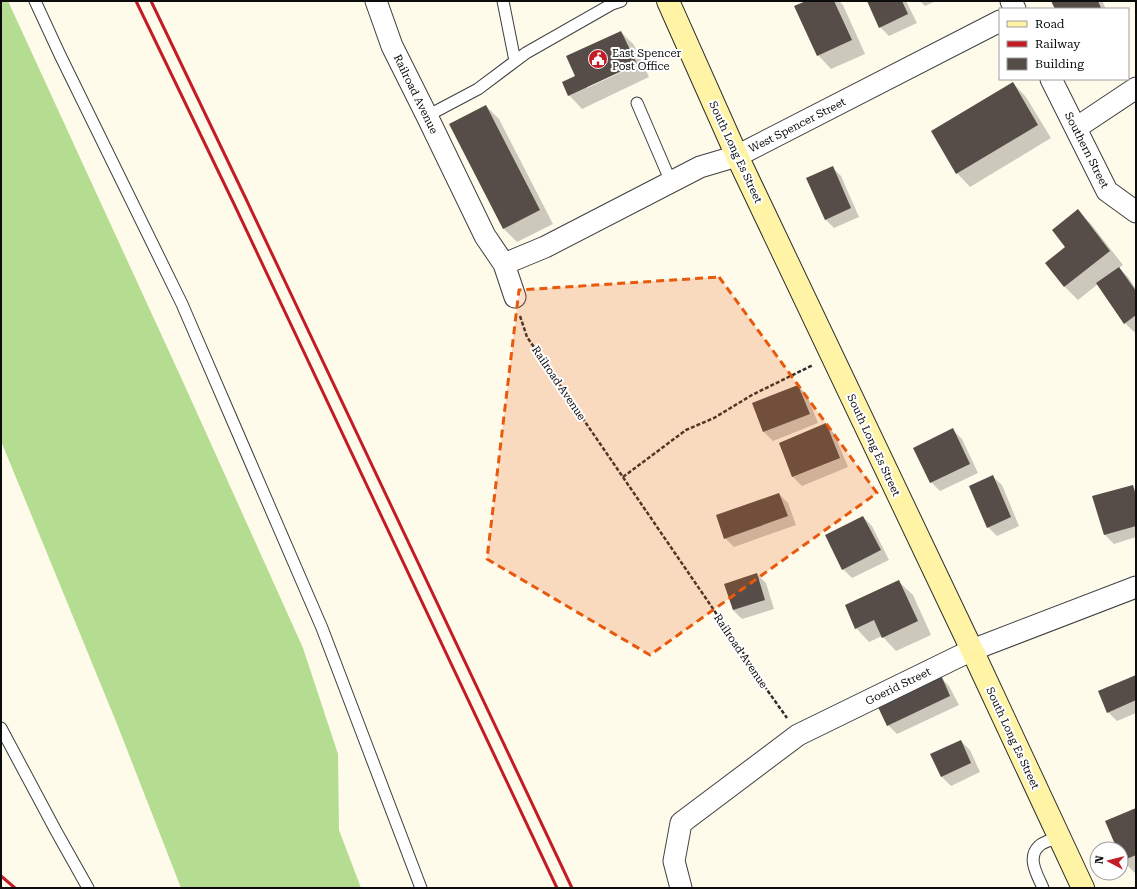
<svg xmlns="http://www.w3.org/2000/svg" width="1137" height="889" font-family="'Roboto Serif',serif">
	<rect width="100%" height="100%" fill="#fffbeb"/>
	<path fill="#b5dd91" d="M 1,1 L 8,1 L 184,384 L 303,648 L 338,754 L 339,830 L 361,888 L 181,888 L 117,724 L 1,441 Z"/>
	<path fill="#0003" fill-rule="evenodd" d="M 808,1 L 839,1 L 843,5 L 865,54 L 831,69 L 818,55 Z
		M 868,1 L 906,1 L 917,23 L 889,36 L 880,27 Z
		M 920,1 L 936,1 L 925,6 Z
		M 1052,1 L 1102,1 L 1106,9 L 1056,9 Z
		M 621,32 L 634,45 L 649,77 L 582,109 L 569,95 L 577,76 ZM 641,61 L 641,63 L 587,88 L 587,86 Z
		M 1013,83 L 1026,97 L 1051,138 L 970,187 L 957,173 Z
		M 486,106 L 499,119 L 553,224 L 517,242 L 504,229 L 450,124 Z
		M 832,167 L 841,176 L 859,217 L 834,228 L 825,219 Z
		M 1078,211 L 1091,224 L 1123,265 L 1119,268 L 1128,277 L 1136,289 L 1136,331 L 1134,332 L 1125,323 L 1098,284 L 1078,300 L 1065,287 L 1046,263 L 1066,247 Z
		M 798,386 L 807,395 L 818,423 L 773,441 L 764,432 Z
		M 825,424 L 834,433 L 848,467 L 802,486 L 793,477 L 780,443 Z
		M 953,430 L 962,439 L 978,473 L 940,491 L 931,482 Z
		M 993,477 L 1002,485 L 1019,526 L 997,536 L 988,527 Z
		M 1132,486 L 1136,490 L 1136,537 L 1114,544 L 1105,535 Z
		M 779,494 L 788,503 L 796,525 L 734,547 L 725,538 Z
		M 863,517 L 872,526 L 889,560 L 852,578 L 843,569 Z
		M 757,574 L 766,583 L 774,609 L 742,619 L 733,610 L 725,584 Z
		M 899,582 L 913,595 L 931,635 L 896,651 L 882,636 L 869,642 L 856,628 Z
		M 1136,676 L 1136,713 L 1117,721 L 1108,712 Z
		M 940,677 L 949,686 L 959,705 L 897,734 L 888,725 Z
		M 961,741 L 970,750 L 980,772 L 951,786 L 942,777 L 932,755 Z
		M 1136,809 L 1136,874 L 1122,860 L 1121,857 L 1121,849 L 1118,849 Z"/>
	<path fill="#564d48" d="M 806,1 L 834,1 L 852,40 L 817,56 L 794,6 Z
		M 867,1 L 902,1 L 908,14 L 879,28 Z
		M 1051,1 L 1098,1 L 1101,8 L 1055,9 Z
		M 621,31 L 637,64 L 568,96 L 562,82 L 575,76 L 566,56 Z
		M 1013,82 L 1038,125 L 956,174 L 931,131 Z
		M 486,105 L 540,210 L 503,229 L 449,124 Z
		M 833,166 L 851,208 L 825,220 L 806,178 Z
		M 1078,209 L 1110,251 L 1064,287 L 1045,263 L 1065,247 L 1052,230 Z
		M 1119,267 L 1136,291 L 1136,315 L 1124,324 L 1096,283 Z
		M 798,385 L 810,414 L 763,432 L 752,403 Z
		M 826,423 L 840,458 L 792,477 L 779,443 Z
		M 953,428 L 970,464 L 930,483 L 913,448 Z
		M 993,475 L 1011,517 L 987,528 L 969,486 Z
		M 1133,485 L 1136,496 L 1136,526 L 1104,535 L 1092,496 Z
		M 779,493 L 788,516 L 724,539 L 716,515 Z
		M 863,516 L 881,550 L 842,570 L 825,535 Z
		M 757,573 L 765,600 L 733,610 L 724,584 Z
		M 899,580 L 918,621 L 882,638 L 874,620 L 855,629 L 845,605 Z
		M 941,675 L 950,696 L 887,726 L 877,705 Z
		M 1136,675 L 1136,700 L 1107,713 L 1098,691 Z
		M 961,740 L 971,763 L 941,777 L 930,754 Z
		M 1136,808 L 1136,855 L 1122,861 L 1121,849 L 1117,849 L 1105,821 Z"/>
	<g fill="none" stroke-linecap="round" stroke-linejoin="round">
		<defs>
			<path id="lane" d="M 35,1 L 60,55 L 182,304 L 322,628 L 421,888
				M 503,1 L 515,61
				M 637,103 L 671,182
				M 427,116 L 478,89 L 526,53 L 612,4 L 621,1
				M 1,728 L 56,831 L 88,888
				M 1043,888 C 1038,876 1026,858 1039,846 C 1044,841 1053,840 1059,837"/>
			<path id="street" d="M 376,1 L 392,46 L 427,116 L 485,236 L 504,264 L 515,297
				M 1011,1 L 1015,9
				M 1051,79 L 1107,191 L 1136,212
				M 1076,128 L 1136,88
				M 504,264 L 545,247 L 700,167 L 737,156 L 1000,21
				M 681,888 L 674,861 L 681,823 L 798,735 L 972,650 L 1136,587"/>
			<path id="secondary" d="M 668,1 L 737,156 L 972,650 L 1083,888"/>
		</defs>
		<use href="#lane" stroke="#3f3f3f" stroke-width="13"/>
		<use href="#street" stroke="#3f3f3f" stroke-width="23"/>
		<use href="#secondary" stroke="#2e2e2e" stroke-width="24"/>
		<path stroke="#2e2e2e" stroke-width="2.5" stroke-dasharray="4 2" stroke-linecap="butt" d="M 520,316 L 527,337 L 744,654 L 765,687 L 787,718
			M 623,477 L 686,430 L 714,418 L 752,395 L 813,365"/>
		<use href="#lane" stroke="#fff" stroke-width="11"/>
		<use href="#street" stroke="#fff" stroke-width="21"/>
		<use href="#secondary" stroke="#fff4a6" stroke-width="22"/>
		<path stroke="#c41c27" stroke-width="3" d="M 136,1 L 234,204 L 557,888
			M 151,1 L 246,199 L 572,888
			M 1,876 L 15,888"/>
	</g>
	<path fill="#e8590c" fill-opacity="0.2" stroke="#e8590c" stroke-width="3" stroke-dasharray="8 5" stroke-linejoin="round" d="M 719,277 L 877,493 L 650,655 L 487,559 L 519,290 Z"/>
	<defs>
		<symbol id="civic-disc" viewBox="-11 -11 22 22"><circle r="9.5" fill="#c41c27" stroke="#fff"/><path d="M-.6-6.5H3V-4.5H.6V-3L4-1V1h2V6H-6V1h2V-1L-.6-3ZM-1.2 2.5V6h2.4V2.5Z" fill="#fff"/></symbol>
	</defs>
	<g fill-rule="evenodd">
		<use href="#civic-disc" x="587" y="48" width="22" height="22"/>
	</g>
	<g text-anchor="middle" stroke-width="4" stroke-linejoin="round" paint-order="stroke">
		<g font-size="11" fill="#0c0c0c" stroke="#fff" text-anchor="start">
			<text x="612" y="57">East Spencer<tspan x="612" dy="13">Post Office</tspan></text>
		</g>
		<g font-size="11" fill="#0c0c0c" stroke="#fff">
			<text transform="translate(416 94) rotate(64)" y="4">Railroad Avenue</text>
			<text transform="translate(797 125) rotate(-27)" y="4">West Spencer Street</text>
			<text transform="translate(1087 150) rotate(63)" y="4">Southern Street</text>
			<text transform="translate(736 152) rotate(65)" y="4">South Long Es Street</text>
			<text transform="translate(559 383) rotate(56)" y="4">Railroad Avenue</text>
			<text transform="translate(874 445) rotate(65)" y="4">South Long Es Street</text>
			<text transform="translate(741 651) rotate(56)" y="4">Railroad Avenue</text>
			<text transform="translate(898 686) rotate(-26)" y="4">Goerid Street</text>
			<text transform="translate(1013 738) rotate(65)" y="4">South Long Es Street</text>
		</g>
	</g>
	<rect width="1137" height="889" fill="none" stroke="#0c0c0c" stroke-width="4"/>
	<rect x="999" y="8" width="130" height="72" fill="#ffffff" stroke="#9e9e9e"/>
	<rect x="1007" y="21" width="20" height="6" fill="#fff4a6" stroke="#9e9e9e"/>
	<text x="1035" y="28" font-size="12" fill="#0c0c0c">Road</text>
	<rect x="1007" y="41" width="20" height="6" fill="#c41c27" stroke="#9e9e9e"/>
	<text x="1035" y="48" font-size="12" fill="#0c0c0c">Railway</text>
	<rect x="1007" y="58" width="20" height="12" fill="#564d48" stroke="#9e9e9e"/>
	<text x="1035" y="68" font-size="12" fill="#0c0c0c">Building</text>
	<g transform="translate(1109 861) rotate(277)"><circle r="19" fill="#ffffff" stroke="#9e9e9e"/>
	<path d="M0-3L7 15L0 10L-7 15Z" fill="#c41c27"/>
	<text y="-6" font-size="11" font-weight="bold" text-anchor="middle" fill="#0c0c0c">N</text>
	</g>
</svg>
